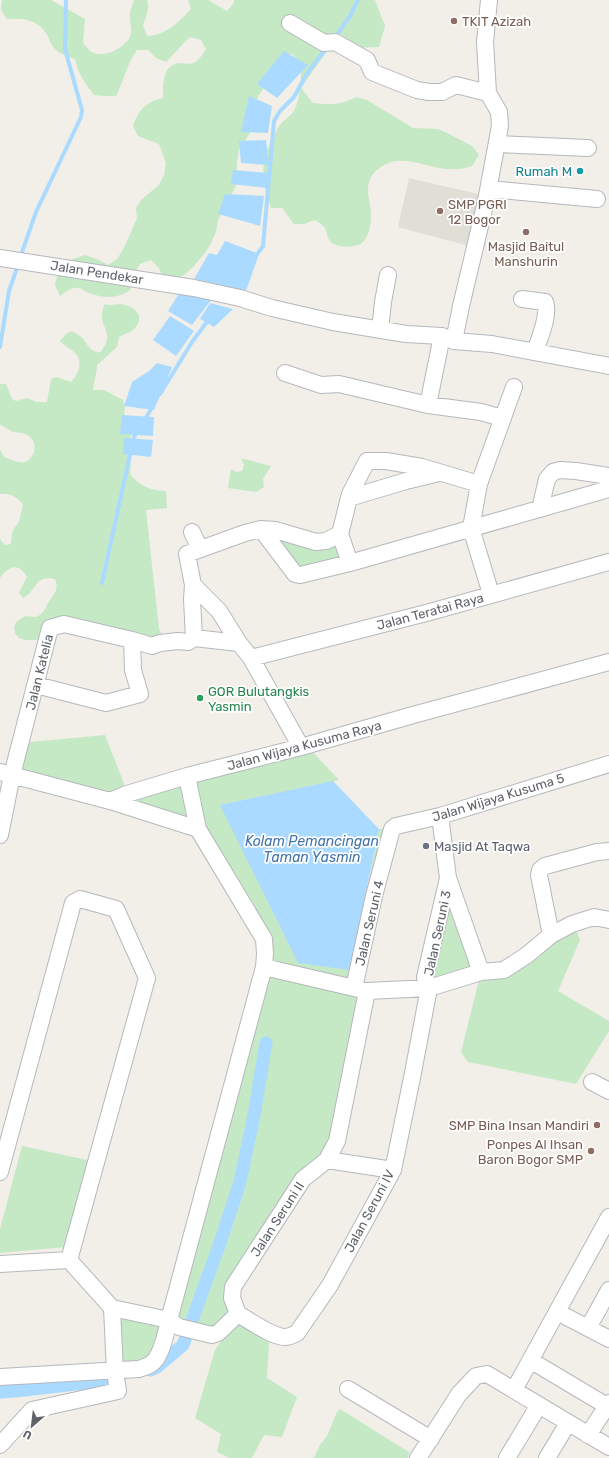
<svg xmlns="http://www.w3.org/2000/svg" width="609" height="1458" font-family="Rubik,sans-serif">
	<rect width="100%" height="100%" fill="#f1efe8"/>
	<path fill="#e1ded6" d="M 409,178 L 482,195 L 469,246 L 398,227 Z"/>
	<path fill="#c5e8c5" d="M 2,0 L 51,0 L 85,19 L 83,43 C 86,46 89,51 92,52 C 104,59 124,48 130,37 C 133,30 130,25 130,18 C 129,12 132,6 134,0 L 147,0 C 150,9 146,17 143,25 L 147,36 C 166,35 178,23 191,9 L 188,0 L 208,0 L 227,11 L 234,3 L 234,0 L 375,0 L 385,26 L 379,47 L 356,48 L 341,34 L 327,51 L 301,88 L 313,103 C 330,105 342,105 356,97 L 367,100 L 413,128 L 438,129 L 449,134 L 472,146 L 479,155 L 472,166 C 461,170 451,170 439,168 C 422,165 403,156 386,164 C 379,168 373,172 370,179 C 365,191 371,203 371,215 C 371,227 368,245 354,246 C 348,247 341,247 336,245 C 327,242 328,234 325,228 C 323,225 318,222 315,220 L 304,224 L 294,224 L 282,208 L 271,208 C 265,192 261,174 265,157 C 267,151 276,131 279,126 C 283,120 290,117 294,111 C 299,104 303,72 300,63 C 299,60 295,57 292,54 L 281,55 L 265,86 L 258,96 L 251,131 L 239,150 L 237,162 L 236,186 L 218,220 L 216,232 L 211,243 L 205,253 L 193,267 L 184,275 L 174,279 L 163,279 L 159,268 L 151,260 L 140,264 L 133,277 L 130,290 C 117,299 106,298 91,294 C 88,293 85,291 82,289 C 74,285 66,291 60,296 L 55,285 L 58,273 L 63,263 L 73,259 L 85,255 L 97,259 L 108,265 L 117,259 L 124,248 L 137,218 L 136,208 L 142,199 L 159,185 L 164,175 L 166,163 L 159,144 L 138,136 L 133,126 C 139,109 146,102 163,98 C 163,84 162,64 181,63 C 184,63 187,64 190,64 C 198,63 202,55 206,49 L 201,40 L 190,37 L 182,45 L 166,62 L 156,58 L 148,50 L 137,50 C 127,64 124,80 116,96 L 105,96 L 94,95 C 85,83 78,74 75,59 C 69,57 60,54 55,49 C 51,45 49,38 46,33 C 37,19 22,18 7,19 L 1,10 Z
		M 105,304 C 111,306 115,304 121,304 C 135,306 147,317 133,330 C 129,333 124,334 119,337 L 117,347 L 97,365 C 97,373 94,381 93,390 L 104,390 L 123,400 L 125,408 L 124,413 L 129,422 L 131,436 L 128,455 L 131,464 L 130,474 C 139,486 152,491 166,491 L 167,508 L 146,510 L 159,629 L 162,634 L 160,641 L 77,626 L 36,640 L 25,640 L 19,638 L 15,633 L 14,628 L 16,622 L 25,616 L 36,617 C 47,612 44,608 50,600 C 55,592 59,590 55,579 C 34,575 37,591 23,598 L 19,593 L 27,577 C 19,562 8,566 0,578 L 0,537 L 1,541 L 5,545 L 11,544 L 12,533 L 15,527 L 19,522 L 23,505 C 17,497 11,493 0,494 L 0,450 L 4,457 C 10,459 18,464 25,462 C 34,459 38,445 31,438 C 26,433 21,433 14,432 C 9,431 5,426 0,425 L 0,384 L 6,384 L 12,399 L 16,401 L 27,398 L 37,402 L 47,402 L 51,379 L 56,377 L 71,382 C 78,375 84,362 75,353 C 70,348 65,347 60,341 L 66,334 L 71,331 C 74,333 78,334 80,336 C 88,342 88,353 101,352 C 103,348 106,344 107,340 C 109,327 96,321 105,304 Z
		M 241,458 L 271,466 L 263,479 L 264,487 L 256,492 L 228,488 L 231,469 L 236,472 L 242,471 L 244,465 Z
		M 268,533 L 339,541 L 343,559 L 296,573 Z
		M 105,735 L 128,794 L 307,746 L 339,780 L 220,805 L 351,970 L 379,829 L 392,829 L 354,988 L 367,991 L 337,1141 L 233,1287 L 238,1314 L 218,1333 L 179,1327 L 157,1357 L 115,1372 L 112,1308 L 169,1320 L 265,954 L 197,829 L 12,775 L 20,743 Z
		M 448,878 L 481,972 L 504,970 L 574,923 L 580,940 L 558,991 L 609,1021 L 609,1031 L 576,1084 L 468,1062 L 461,1052 L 481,972 L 429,988 Z
		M 22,1146 L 92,1161 L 66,1247 L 0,1253 L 0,1229 Z
		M 238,1318 L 269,1343 L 267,1378 L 297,1397 L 282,1437 L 264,1435 L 252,1458 L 230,1458 L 217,1452 L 221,1434 L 195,1418 L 215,1350 Z
		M 340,1409 L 404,1449 L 409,1452 L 408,1458 L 314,1458 L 320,1445 L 327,1436 L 337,1412 Z"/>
	<path fill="#aadaff" d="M 284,51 L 308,65 L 277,98 L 257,84 Z
		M 249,96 L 272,106 L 268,133 L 241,132 Z
		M 266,140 L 269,165 L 241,163 L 239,141 Z
		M 233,170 L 268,173 L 268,188 L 231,184 Z
		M 225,194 L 264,196 L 260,226 L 218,214 Z
		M 225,241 L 259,254 L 246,291 L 194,279 L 209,253 L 217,255 Z
		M 180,292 L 211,300 L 192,325 L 168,311 Z
		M 210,303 L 233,309 L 214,327 L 200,319 Z
		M 170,316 L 194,331 L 176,356 L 153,340 Z
		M 157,363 L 172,367 L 154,410 L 124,406 L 132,382 L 149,371 Z
		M 122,415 L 154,417 L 153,436 L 120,434 Z
		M 124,438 L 153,440 L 151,457 L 123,454 Z
		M 333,781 L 379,829 L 350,970 L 298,963 L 220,805 Z"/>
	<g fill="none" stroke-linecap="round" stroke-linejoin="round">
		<path stroke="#aadaff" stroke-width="4" d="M 334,39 L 350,16 L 358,0
			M 255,257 L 263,246 L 274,121 L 280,111 L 294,97 L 306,75 L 327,47
			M 20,258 L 36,212 L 81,117 L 82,110 L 65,49 L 66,0
			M 0,347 L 9,291 L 18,265
			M 160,394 L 192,342 L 209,319
			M 144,421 L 154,404
			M 132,444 L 134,437 L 138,430
			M 102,583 L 131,450"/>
		<path stroke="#aadaff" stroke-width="13" d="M 151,1370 L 157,1367 L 183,1345 L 220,1243 L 240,1182 L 254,1115 L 266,1043
			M 0,1392 L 16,1391 L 119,1379"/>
		<defs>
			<path id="minor" d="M 290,23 L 324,43 L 335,42 L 367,60 L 372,72 L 417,90 L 429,92 L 442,92 L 456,85 L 488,93
				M 497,144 L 588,148
				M 489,189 L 597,199
				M 0,258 L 194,288 L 240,298 L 272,308 L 333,322 L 406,334 L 442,336 L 454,341 L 492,344 L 609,366
				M 522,299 L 545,302 C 550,315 539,339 535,352
				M 380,330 L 383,302 L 388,275
				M 454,341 L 461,306 L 486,201 L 500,126 L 499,112 L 488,93 L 485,42 L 489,0
				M 285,373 L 321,385 L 339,384 L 428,405 L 481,412 L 495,416
				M 428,405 L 442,336
				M 479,484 L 514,387
				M 349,498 L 406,481 L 439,473
				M 540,509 L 547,479 L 553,472 L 560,470 L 576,471 L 609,476
				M 261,529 L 295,574 L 300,575 L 350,563 L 340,534
				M 192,532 L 200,549
				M 350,563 L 609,489
				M 193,585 L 192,599 L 194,638
				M 251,658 L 430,612 L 609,562
				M 36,685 L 106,703 L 140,694 L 133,670 L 132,640
				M 301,747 L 251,658 L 239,643 L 219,611 L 193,585 L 187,554 L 245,533 L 261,529 L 275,530 L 316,542 L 326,541 L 340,534 L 350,494 L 367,461 L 386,461 L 422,467 L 479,484 L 471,528 L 491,594
				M 0,772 L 110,801 L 127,794 L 187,776 L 301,747 L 413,715 L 609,662
				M 187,776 L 198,829
				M 440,816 L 448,878 L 481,972
				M 0,835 L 12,775 L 50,628 L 64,624 L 132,640 L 152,646 L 160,643 L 178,641 L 188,642 L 194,638 L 239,643
				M 551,935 L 539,875 L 540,870 L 545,866 L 597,852 L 609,851
				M 264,967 L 367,991 L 429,988 L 481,972 L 504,970 L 527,955 L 551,935 L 572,924 L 594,917 L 609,920
				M 354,988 L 374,896 L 392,829 L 396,826 L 440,816 L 609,764
				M 592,1082 L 609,1091
				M 327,1160 L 393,1170
				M 0,1172 L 73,903 L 80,899 L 116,909 L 147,978 L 69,1260 L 112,1308 L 169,1320 L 179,1327 L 212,1335 L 218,1333 L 238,1314
				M 0,1264 L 69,1260
				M 238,1314 C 249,1320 272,1337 285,1337 C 289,1337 293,1335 297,1333 L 330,1285 L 393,1170 L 412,1078 L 429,988 L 425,977 L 448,878
				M 238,1314 L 232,1298 L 233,1287 L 303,1179 L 327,1160 L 337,1141 L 367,991
				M 563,1315 L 609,1339
				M 588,1328 L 609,1290
				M 535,1363 L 607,1406
				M 0,1377 L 139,1369 C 143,1368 148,1366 151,1364 C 162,1357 166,1332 169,1320 L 264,967 L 265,954 L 264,939 L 198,829 L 110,801
				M 348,1389 L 431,1439
				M 514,1390 L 609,1217
				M 588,1435 L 609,1403
				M 0,1445 L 32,1410 L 118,1391 L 115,1372 L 112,1308
				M 418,1458 L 459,1394 L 476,1376 L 487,1374 L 609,1447
				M 507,1458 L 539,1405
				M 547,1458 L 568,1423"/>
		</defs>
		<use href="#minor" stroke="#b5b8bc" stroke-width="18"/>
		<use href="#minor" stroke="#fff" stroke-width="16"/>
	</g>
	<g fill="#8d6e63" stroke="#fff" stroke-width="1.5">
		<circle cx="454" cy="21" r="4"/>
		<circle cx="440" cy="211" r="4"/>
		<circle cx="526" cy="232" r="4"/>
		<circle cx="597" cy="1125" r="4"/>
		<circle cx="591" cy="1151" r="4"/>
	</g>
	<circle fill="#0f9aa8" stroke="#fff" stroke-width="1.5" cx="580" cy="171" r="4"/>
	<circle fill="#2e9e5b" stroke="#fff" stroke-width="1.5" cx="200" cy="698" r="4"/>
	<circle fill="#6b7280" stroke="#fff" stroke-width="1.5" cx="426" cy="846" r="4"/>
	<g text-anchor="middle" stroke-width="3.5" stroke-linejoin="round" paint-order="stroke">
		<g font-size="13" fill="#785e54" stroke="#fff" text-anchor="start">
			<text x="462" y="26">TKIT Azizah</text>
			<text x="448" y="209">SMP PGRI<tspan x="448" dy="15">12 Bogor</tspan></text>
			<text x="526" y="251" text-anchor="middle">Masjid Baitul<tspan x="526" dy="15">Manshurin</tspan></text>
			<text x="589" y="1130" text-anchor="end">SMP Bina Insan Mandiri</text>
			<text x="583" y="1149" text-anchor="end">Ponpes Al Ihsan<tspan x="583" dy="15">Baron Bogor SMP</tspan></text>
		</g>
		<g font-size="13" fill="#0d838f" stroke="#fff" text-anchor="end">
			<text x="572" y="176">Rumah M</text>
		</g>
		<g font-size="13" fill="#5f6368" stroke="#fff">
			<text transform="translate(97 272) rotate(9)" y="5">Jalan Pendekar</text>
			<text transform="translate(430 611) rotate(-15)" y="5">Jalan Teratai Raya</text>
			<text transform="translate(39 672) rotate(-76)" y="5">Jalan Katelia</text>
			<text transform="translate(304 745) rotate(-15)" y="5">Jalan Wijaya Kusuma Raya</text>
			<text transform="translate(498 797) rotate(-17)" y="5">Jalan Wijaya Kusuma 5</text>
			<text transform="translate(369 923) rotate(-77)" y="5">Jalan Seruni 4</text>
			<text transform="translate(437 933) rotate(-78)" y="5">Jalan Seruni 3</text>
			<text transform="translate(369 1211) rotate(-62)" y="5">Jalan Seruni IV</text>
			<text transform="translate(277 1219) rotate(-57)" y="5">Jalan Seruni II</text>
		</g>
		<g font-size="13" fill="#27864d" stroke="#fff" text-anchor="start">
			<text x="208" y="696">GOR Bulutangkis<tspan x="208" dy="15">Yasmin</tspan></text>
		</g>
		<g font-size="13" fill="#5b616d" stroke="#fff" text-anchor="start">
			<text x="434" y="851">Masjid At Taqwa</text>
		</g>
		<g font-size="14" font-style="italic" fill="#4174aa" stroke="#fff">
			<text x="312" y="846">Kolam Pemancingan<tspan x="312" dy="16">Taman Yasmin</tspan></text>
		</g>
	</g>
	<g transform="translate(32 1426) rotate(208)" stroke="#ffffff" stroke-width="3" paint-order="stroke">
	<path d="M0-3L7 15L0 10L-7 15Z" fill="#5f6368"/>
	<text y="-6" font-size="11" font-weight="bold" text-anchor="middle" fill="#5f6368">U</text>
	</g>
</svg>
